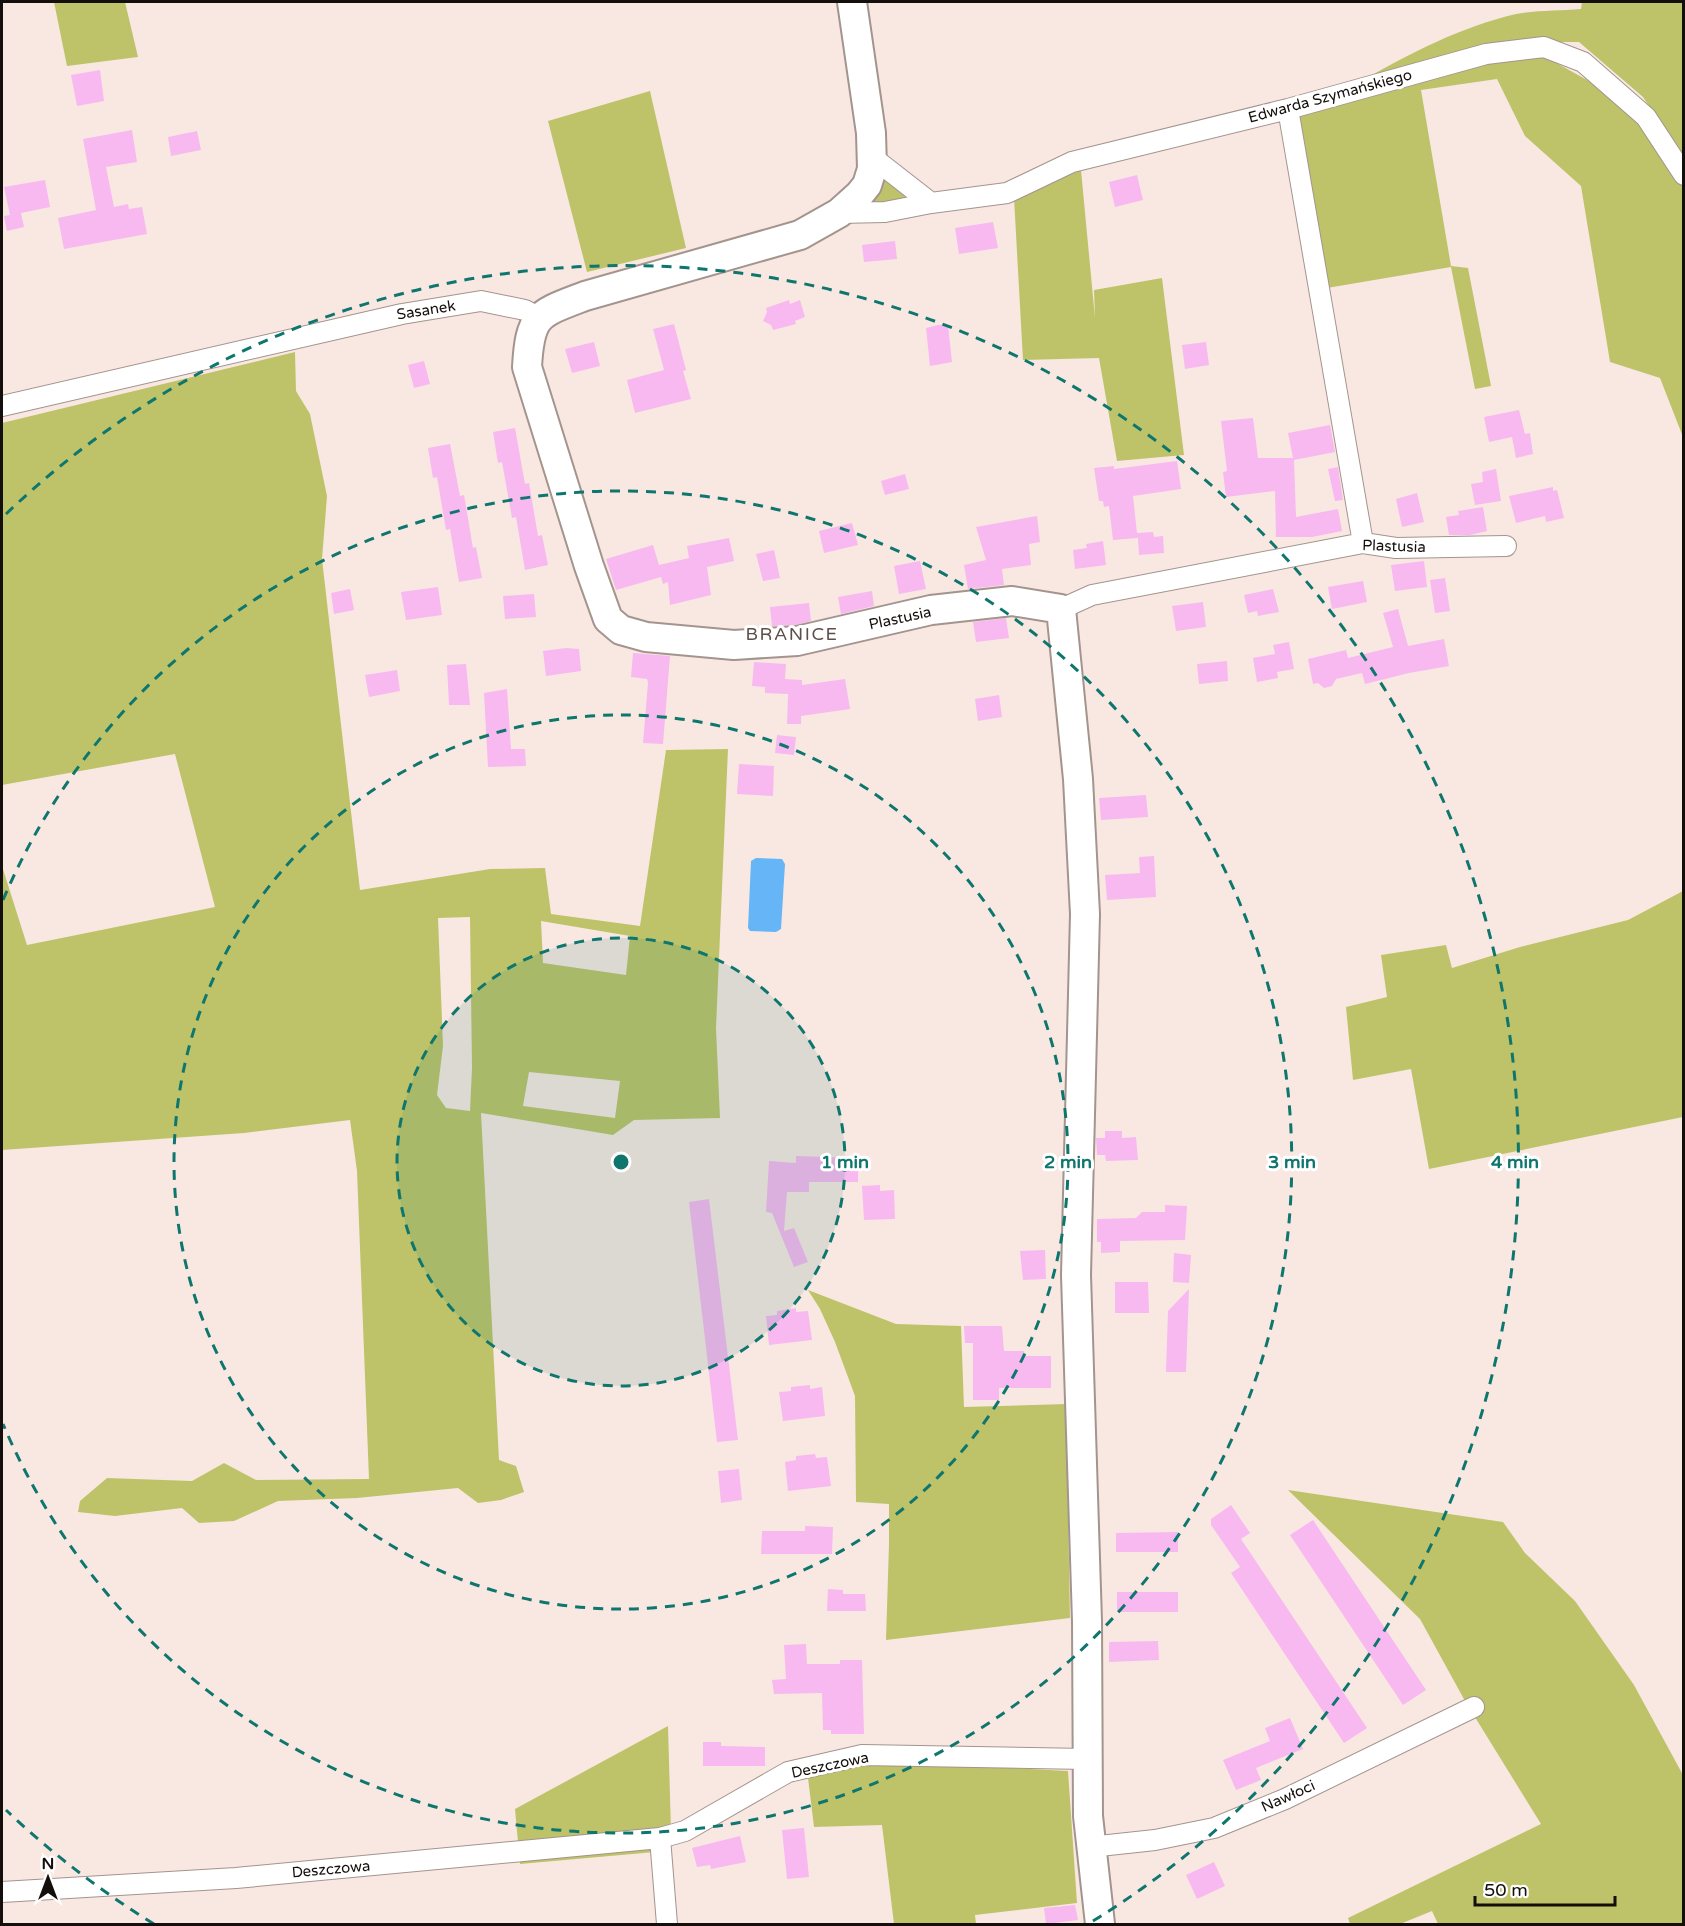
<svg xmlns="http://www.w3.org/2000/svg" width="1685" height="1926" font-family="'Varela Round',sans-serif">
	<rect width="100%" height="100%" fill="#f9e8e2"/>
	<path fill="#bec369" fill-rule="evenodd" d="M 54,2 L 125,2 L 138,57 L 67,66 Z
		M 1582,2 L 1683,2 L 1683,158 L 1643,97 L 1579,42 L 1519,42 L 1362,81 C 1410,53 1461,27 1516,14 C 1536,10 1560,11 1581,9 Z
		M 1542,55 L 1596,85 L 1641,124 L 1683,186 L 1683,437 L 1660,378 L 1610,362 L 1581,186 L 1525,136 L 1497,79 L 1421,90 L 1451,266 L 1468,268 L 1491,386 L 1475,389 L 1451,267 L 1327,288 L 1296,116 L 1489,61 Z
		M 650,91 L 686,248 L 587,272 L 548,121 Z
		M 1081,170 L 1095,318 L 1094,290 L 1162,278 L 1184,455 L 1117,461 L 1099,358 L 1023,360 L 1014,198 Z
		M 876,171 L 904,192 L 906,203 L 871,208 L 869,188 Z
		M 295,352 L 296,391 L 310,414 L 327,496 L 322,559 L 360,890 L 490,869 L 545,868 L 551,914 L 640,926 L 666,750 L 728,749 L 716,1028 L 720,1118 L 634,1120 L 613,1135 L 481,1113 L 499,1460 L 516,1466 L 524,1492 L 501,1500 L 478,1503 L 458,1488 L 357,1498 L 278,1501 L 234,1521 L 199,1523 L 182,1508 L 115,1516 L 78,1512 L 80,1501 L 107,1478 L 192,1481 L 224,1463 L 256,1480 L 369,1479 L 357,1171 L 350,1120 L 244,1133 L 2,1150 L 2,866 L 27,945 L 215,907 L 175,754 L 2,785 L 2,423 ZM 470,917 L 472,1068 L 470,1111 L 446,1108 L 437,1095 L 443,1046 L 438,918 ZM 541,921 L 630,936 L 626,975 L 543,963 ZM 529,1072 L 620,1081 L 615,1118 L 523,1106 Z
		M 1683,891 L 1683,1117 L 1429,1169 L 1411,1069 L 1353,1080 L 1346,1007 L 1387,997 L 1381,955 L 1446,945 L 1452,968 L 1520,947 L 1628,920 Z
		M 808,1290 L 896,1324 L 961,1326 L 964,1407 L 1066,1404 L 1070,1618 L 886,1640 L 889,1544 L 889,1504 L 856,1502 L 855,1396 L 835,1342 L 820,1309 Z
		M 1288,1490 L 1503,1522 L 1525,1553 L 1575,1601 L 1634,1685 L 1683,1775 L 1683,1924 L 1438,1924 L 1432,1911 L 1400,1924 L 1350,1924 L 1348,1918 L 1541,1824 L 1465,1701 L 1420,1619 Z
		M 668,1726 L 671,1831 L 655,1852 L 520,1864 L 515,1809 Z
		M 867,1760 L 1068,1771 L 1077,1903 L 975,1915 L 976,1924 L 894,1924 L 882,1825 L 814,1827 L 808,1778 Z"/>
	<path fill="#65b5f7" d="M 756,858 L 782,859 L 785,864 L 781,929 L 776,932 L 750,931 L 748,928 L 751,861 Z"/>
	<path fill="#f7b9f0" d="M 100,70 L 104,101 L 77,106 L 71,75 Z
		M 132,130 L 137,162 L 106,167 L 114,207 L 128,204 L 129,209 L 142,207 L 147,234 L 64,249 L 58,218 L 96,210 L 83,139 Z
		M 197,131 L 201,150 L 171,156 L 168,137 Z
		M 1137,175 L 1143,200 L 1115,207 L 1109,182 Z
		M 45,180 L 50,207 L 21,213 L 24,227 L 7,231 L 4,216 L 10,215 L 4,187 Z
		M 993,222 L 998,248 L 959,254 L 955,228 Z
		M 895,241 L 897,259 L 864,262 L 862,245 Z
		M 789,300 L 790,304 L 800,300 L 805,317 L 795,321 L 796,324 L 773,330 L 771,325 L 763,321 L 767,312 L 766,308 Z
		M 674,324 L 686,370 L 683,371 L 691,399 L 635,413 L 627,380 L 664,370 L 653,329 Z
		M 938,325 L 948,325 L 952,362 L 930,366 L 926,328 Z
		M 594,342 L 600,366 L 572,373 L 565,349 Z
		M 1206,342 L 1209,365 L 1185,369 L 1182,345 Z
		M 424,361 L 430,384 L 414,388 L 408,365 Z
		M 1519,410 L 1525,434 L 1530,433 L 1533,454 L 1516,458 L 1512,437 L 1489,442 L 1484,417 Z
		M 1253,418 L 1258,458 L 1293,458 L 1288,433 L 1330,425 L 1335,452 L 1294,460 L 1296,517 L 1338,509 L 1342,531 L 1312,537 L 1276,537 L 1275,491 L 1226,497 L 1223,472 L 1227,471 L 1221,421 Z
		M 515,428 L 525,484 L 529,483 L 538,536 L 542,535 L 548,565 L 525,570 L 516,517 L 512,518 L 502,462 L 498,463 L 493,432 Z
		M 450,444 L 460,496 L 464,495 L 473,548 L 476,547 L 482,578 L 459,582 L 450,529 L 446,530 L 437,477 L 433,478 L 428,448 Z
		M 1177,461 L 1181,489 L 1133,496 L 1137,533 L 1153,532 L 1154,537 L 1163,536 L 1164,553 L 1139,555 L 1138,538 L 1113,540 L 1109,506 L 1104,507 L 1103,501 L 1099,501 L 1094,468 L 1114,466 L 1114,469 Z
		M 1338,467 L 1343,500 L 1335,501 L 1328,469 Z
		M 1496,469 L 1501,501 L 1475,505 L 1471,484 L 1483,482 L 1482,472 Z
		M 905,474 L 909,489 L 885,495 L 881,481 Z
		M 1553,487 L 1553,491 L 1557,490 L 1564,518 L 1546,522 L 1545,516 L 1516,523 L 1509,496 Z
		M 1417,493 L 1424,522 L 1402,527 L 1396,499 Z
		M 1483,507 L 1487,531 L 1470,535 L 1449,535 L 1446,517 L 1459,515 L 1458,511 Z
		M 1037,516 L 1040,542 L 1029,544 L 1031,565 L 1002,569 L 1004,585 L 968,589 L 964,565 L 986,560 L 976,527 Z
		M 852,523 L 858,545 L 824,553 L 819,531 Z
		M 729,538 L 734,561 L 707,567 L 711,595 L 670,605 L 668,582 L 663,584 L 661,577 L 616,590 L 606,559 L 653,545 L 659,565 L 689,558 L 687,546 Z
		M 1103,541 L 1106,565 L 1075,569 L 1073,550 L 1087,548 L 1086,544 Z
		M 774,550 L 780,578 L 763,581 L 756,554 Z
		M 920,561 L 926,589 L 899,594 L 894,566 Z
		M 1424,561 L 1427,587 L 1395,591 L 1391,565 Z
		M 1445,578 L 1450,611 L 1435,613 L 1430,580 Z
		M 1363,581 L 1367,602 L 1332,609 L 1328,587 Z
		M 438,587 L 442,615 L 406,620 L 401,592 Z
		M 350,589 L 354,610 L 334,614 L 331,593 Z
		M 1273,589 L 1279,612 L 1258,616 L 1257,611 L 1248,613 L 1244,595 Z
		M 872,591 L 874,606 L 841,614 L 838,597 Z
		M 534,594 L 536,617 L 505,619 L 503,596 Z
		M 1203,602 L 1206,627 L 1176,631 L 1172,606 Z
		M 809,603 L 811,621 L 795,625 L 772,626 L 770,607 Z
		M 1398,609 L 1408,646 L 1444,639 L 1449,666 L 1409,673 L 1365,684 L 1362,673 L 1336,679 L 1332,686 L 1324,688 L 1318,683 L 1313,684 L 1308,659 L 1346,650 L 1348,658 L 1393,647 L 1383,613 Z
		M 1006,618 L 1009,638 L 976,642 L 973,622 Z
		M 1289,642 L 1294,669 L 1277,672 L 1278,678 L 1257,682 L 1253,658 L 1275,654 L 1273,645 Z
		M 566,648 L 579,649 L 581,671 L 546,676 L 543,651 Z
		M 633,653 L 670,656 L 663,744 L 643,743 L 648,683 L 647,679 L 631,677 Z
		M 1227,661 L 1228,681 L 1199,684 L 1197,664 Z
		M 754,662 L 786,664 L 785,679 L 802,680 L 802,685 L 845,679 L 850,709 L 801,716 L 801,724 L 787,724 L 788,694 L 765,693 L 765,687 L 752,686 Z
		M 466,664 L 470,705 L 449,705 L 447,665 Z
		M 397,670 L 400,691 L 369,697 L 365,675 Z
		M 507,689 L 511,749 L 525,749 L 526,766 L 488,767 L 484,693 Z
		M 999,695 L 1002,717 L 978,721 L 975,699 Z
		M 777,735 L 796,737 L 794,755 L 775,753 Z
		M 739,764 L 774,766 L 773,796 L 737,794 Z
		M 1146,795 L 1148,817 L 1101,820 L 1099,798 Z
		M 1154,856 L 1156,897 L 1107,900 L 1105,875 L 1140,873 L 1139,857 Z
		M 1105,1131 L 1122,1131 L 1122,1138 L 1136,1137 L 1138,1160 L 1106,1161 L 1105,1155 L 1097,1155 L 1096,1138 L 1105,1138 Z
		M 796,1156 L 858,1158 L 858,1182 L 809,1182 L 809,1192 L 787,1192 L 784,1231 L 794,1228 L 808,1262 L 794,1267 L 772,1213 L 766,1212 L 769,1161 L 796,1163 Z
		M 880,1185 L 880,1191 L 894,1190 L 895,1219 L 864,1220 L 862,1186 Z
		M 709,1199 L 738,1440 L 717,1442 L 689,1202 Z
		M 1165,1205 L 1187,1206 L 1185,1240 L 1120,1241 L 1120,1252 L 1101,1253 L 1101,1242 L 1097,1242 L 1097,1219 L 1136,1218 L 1142,1212 L 1165,1212 Z
		M 1045,1250 L 1046,1279 L 1023,1280 L 1020,1251 Z
		M 1174,1253 L 1191,1255 L 1189,1283 L 1173,1282 Z
		M 1115,1282 L 1148,1282 L 1149,1313 L 1115,1313 Z
		M 1189,1289 L 1186,1372 L 1166,1372 L 1168,1311 Z
		M 796,1308 L 796,1312 L 808,1311 L 812,1340 L 769,1345 L 766,1316 L 777,1315 L 777,1311 Z
		M 964,1326 L 1002,1326 L 1004,1351 L 1024,1351 L 1025,1356 L 1051,1356 L 1051,1388 L 999,1388 L 999,1400 L 973,1400 L 973,1343 L 965,1343 Z
		M 810,1385 L 810,1389 L 822,1387 L 825,1416 L 783,1421 L 779,1392 L 791,1391 L 791,1387 Z
		M 815,1454 L 816,1458 L 827,1457 L 831,1486 L 788,1491 L 785,1462 L 796,1460 L 796,1456 Z
		M 739,1469 L 742,1500 L 721,1503 L 718,1471 Z
		M 1231,1505 L 1250,1533 L 1241,1539 L 1367,1728 L 1344,1743 L 1231,1573 L 1240,1567 L 1211,1525 L 1211,1519 Z
		M 1313,1520 L 1426,1690 L 1403,1705 L 1290,1535 Z
		M 805,1526 L 833,1527 L 832,1554 L 761,1554 L 762,1531 L 805,1531 Z
		M 1178,1532 L 1178,1552 L 1116,1552 L 1116,1533 Z
		M 828,1589 L 843,1590 L 843,1594 L 865,1594 L 866,1611 L 827,1611 Z
		M 1117,1592 L 1178,1592 L 1178,1612 L 1117,1612 Z
		M 1158,1641 L 1159,1660 L 1109,1662 L 1109,1642 Z
		M 806,1644 L 807,1664 L 840,1664 L 840,1660 L 862,1660 L 864,1734 L 831,1734 L 831,1730 L 823,1730 L 822,1693 L 774,1694 L 772,1680 L 786,1679 L 784,1645 Z
		M 1290,1718 L 1303,1749 L 1256,1768 L 1261,1780 L 1236,1790 L 1223,1760 L 1270,1741 L 1265,1728 Z
		M 703,1742 L 721,1742 L 721,1746 L 765,1747 L 765,1766 L 703,1766 Z
		M 804,1828 L 809,1877 L 787,1879 L 782,1830 Z
		M 740,1836 L 746,1862 L 711,1869 L 710,1865 L 697,1867 L 692,1848 Z
		M 1214,1862 L 1225,1886 L 1197,1899 L 1186,1875 Z
		M 1075,1905 L 1078,1920 L 1046,1924 L 1044,1908 Z"/>
	<g fill="none" stroke-linecap="round" stroke-linejoin="round">
		<defs>
			<path id="street" d="M 1288,109 L 1363,543
				M 872,157 L 931,203
				M 839,213 L 885,212 L 931,203 L 1007,193 L 1072,162 L 1288,109 L 1486,54 L 1544,47 L 1583,62 L 1646,117 L 1684,175
				M 2,406 L 402,314 L 481,301 L 525,310 L 538,317
				M 1061,609 L 1092,595 L 1363,543 L 1396,548 L 1506,546
				M 660,1838 L 667,1924
				M 1090,1847 L 1155,1840 L 1214,1828 L 1285,1799 L 1474,1707
				M 2,1892 L 236,1878 L 660,1838 L 685,1831 L 788,1772 L 862,1755 L 1087,1759"/>
			<path id="secondary" d="M 852,2 L 871,133 L 872,169 L 867,185 L 859,195 L 839,213 L 800,235 L 585,296 C 538,314 530,314 527,367 L 589,566 L 608,619 L 621,630 L 646,637 L 734,645 L 797,641 L 931,610 L 1012,601 L 1061,609 L 1078,779 L 1085,914 L 1076,1275 L 1087,1621 L 1088,1816 L 1100,1924"/>
		</defs>
		<use href="#street" stroke="#a3948e" stroke-width="22"/>
		<use href="#secondary" stroke="#a3948e" stroke-width="32"/>
		<use href="#street" stroke="#fff" stroke-width="20"/>
		<use href="#secondary" stroke="#fff" stroke-width="28"/>
	</g>
	<circle cx="621" cy="1162" r="224" fill="#0f766e" fill-opacity=".12"/>
	<g fill="none" stroke="#0f766e" stroke-width="3" stroke-dasharray="10 8">
		<circle cx="621" cy="1162" r="224"/>
		<circle cx="621" cy="1162" r="447"/>
		<path d="M3 900A671 671 0 1 1 3 1424"/>
		<path d="M154 1924A894 894 0 0 1 6 1810M6 514A894 894 0 1 1 1088 1924"/>
	</g>
	<g text-anchor="middle" stroke-width="6" stroke-linejoin="round" paint-order="stroke">
		<g font-size="15" fill="#140f0d" stroke="#fff">
			<text transform="translate(1330 96) rotate(-15)" y="5">Edwarda Szymańskiego</text>
			<text transform="translate(426 310) rotate(-9)" y="5">Sasanek</text>
			<text transform="translate(1394 546) rotate(2)" y="5">Plastusia</text>
			<text transform="translate(900 618) rotate(-12)" y="5">Plastusia</text>
			<text transform="translate(830 1765) rotate(-12)" y="5">Deszczowa</text>
			<text transform="translate(1288 1796) rotate(-24)" y="5">Nawłoci</text>
			<text transform="translate(331 1869) rotate(-5)" y="5">Deszczowa</text>
		</g>
		<g font-size="18" letter-spacing="1.5" fill="#5c4f49" stroke="#fff">
			<text x="792" y="640">BRANICE</text>
		</g>
	</g>
	<circle cx="621" cy="1162" r="9" fill="#0f766e" stroke="#fff" stroke-width="3"/>
	<g font-size="18" text-anchor="middle" font-weight="bold" fill="#0f766e" stroke="#fff" stroke-width="6" stroke-linejoin="round" paint-order="stroke">
		<text x="845" y="1168">1 min</text>
		<text x="1068" y="1168">2 min</text>
		<text x="1292" y="1168">3 min</text>
		<text x="1515" y="1168">4 min</text>
	</g>
	<rect width="1685" height="1926" fill="none" stroke="#140f0d" stroke-width="6"/>
	<g transform="translate(48 1878)" stroke="#ffffff" stroke-width="4.5" paint-order="stroke">
	<path d="M0-4.5L10 22L0 15L-10 22Z" fill="#140f0d"/>
	<text y="-9" font-size="16" font-weight="bold" text-anchor="middle" fill="#140f0d">N</text>
	</g>
	<path d="M1475 1896v9h140v-9" fill="none" stroke="#140f0d" stroke-width="3"/>
	<text x="1484" y="1896" font-size="18" fill="#140f0d" stroke="#ffffff" stroke-width="4.5" paint-order="stroke">50 m</text>
</svg>
